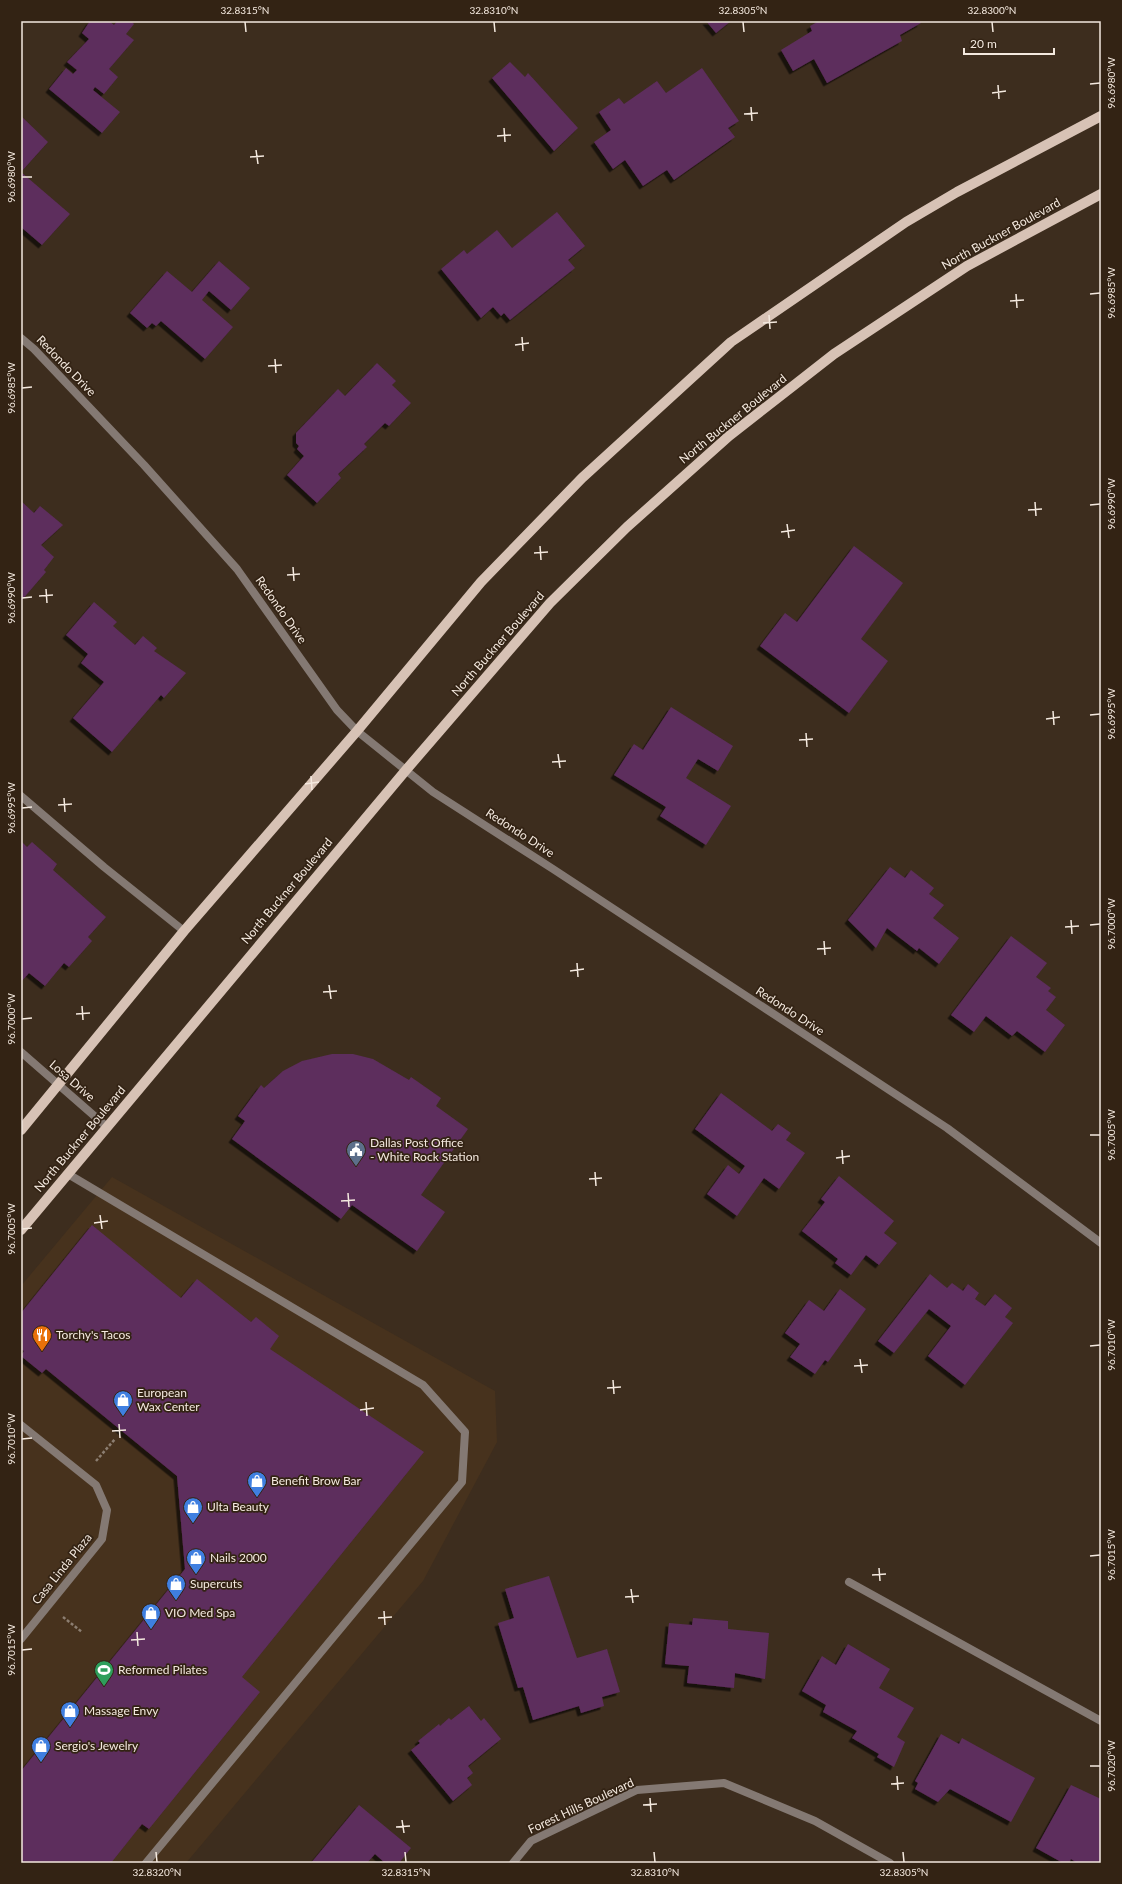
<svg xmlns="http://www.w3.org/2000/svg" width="1122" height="1884" font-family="Lato,sans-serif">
	<defs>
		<filter id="shadow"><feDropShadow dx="-3.5" dy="3.5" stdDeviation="0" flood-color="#0009"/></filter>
	</defs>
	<rect width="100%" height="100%" fill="#3d2d1e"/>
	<path fill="#47321d" d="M 112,1177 L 495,1391 L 497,1442 L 423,1581 L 186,1863 L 21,1863 L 21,1286 Z"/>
	<path fill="#5d2d5d" filter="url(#shadow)" d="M 90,21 L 109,21 L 114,25 L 117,21 L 131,21 L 134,24 L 126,34 L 134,40 L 109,69 L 118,77 L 104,94 L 95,87 L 93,90 L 120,112 L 102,133 L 49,89 L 66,68 L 73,74 L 77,70 L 67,62 L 89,39 L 82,33 Z
		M 706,21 L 731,21 L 716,33 Z
		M 819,21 L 919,21 L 921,23 L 900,35 L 902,41 L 827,83 L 814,59 L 793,71 L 781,50 L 812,31 L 810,26 Z
		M 510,62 L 525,77 L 528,73 L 578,128 L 554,151 L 492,78 Z
		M 702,68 L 739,121 L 728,128 L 735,137 L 674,180 L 667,170 L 643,186 L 625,160 L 613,169 L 594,142 L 611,130 L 599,112 L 619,98 L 624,104 L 657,81 L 666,93 Z
		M 21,116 L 48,142 L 21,172 Z
		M 21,172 L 70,214 L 42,245 L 21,227 Z
		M 557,212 L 585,246 L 568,260 L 575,268 L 510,320 L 504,313 L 501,316 L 493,307 L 481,318 L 441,269 L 464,250 L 467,254 L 497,230 L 512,248 Z
		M 219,261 L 250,288 L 231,310 L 209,291 L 202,300 L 233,327 L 205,359 L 161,321 L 156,326 L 152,323 L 147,328 L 130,313 L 167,271 L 192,292 Z
		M 377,363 L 396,381 L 392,385 L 411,403 L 389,426 L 385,423 L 364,444 L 367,447 L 338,474 L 341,478 L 317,503 L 287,475 L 304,456 L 297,449 L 299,446 L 296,443 L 296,433 L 338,389 L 345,396 Z
		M 21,501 L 34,513 L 40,506 L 63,525 L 41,545 L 54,557 L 44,570 L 46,572 L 21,601 Z
		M 854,546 L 903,583 L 861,639 L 888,661 L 849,713 L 760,646 L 785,613 L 797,622 Z
		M 94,602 L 117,622 L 113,626 L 135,645 L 143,636 L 157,648 L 154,651 L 186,673 L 164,698 L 161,695 L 112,752 L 73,718 L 104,682 L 81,663 L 88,654 L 66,635 Z
		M 671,707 L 733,746 L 718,771 L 698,759 L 686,778 L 731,806 L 706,845 L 660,816 L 666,807 L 614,775 L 634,744 L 643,750 Z
		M 21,841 L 27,847 L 32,842 L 57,864 L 53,870 L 106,917 L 88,937 L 92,941 L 69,967 L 64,963 L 45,986 L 29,973 L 21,982 Z
		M 890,867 L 905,878 L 911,870 L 934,888 L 929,894 L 944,905 L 933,918 L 959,938 L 939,964 L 919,948 L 917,951 L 887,928 L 876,948 L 848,920 Z
		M 1011,936 L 1047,963 L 1036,977 L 1051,988 L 1048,991 L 1056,997 L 1046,1010 L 1065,1025 L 1045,1052 L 1017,1031 L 1012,1036 L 986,1016 L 974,1032 L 951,1015 Z
		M 332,1054 L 353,1054 L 373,1059 L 409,1080 L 411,1077 L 441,1098 L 436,1106 L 468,1129 L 421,1195 L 445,1212 L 417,1251 L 352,1205 L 341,1219 L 232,1139 L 245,1121 L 238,1116 L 261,1085 L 264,1088 L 283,1071 L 302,1061 Z
		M 721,1093 L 772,1131 L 778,1124 L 791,1133 L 786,1140 L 805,1153 L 779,1189 L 764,1178 L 737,1216 L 707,1194 L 728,1165 L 739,1174 L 745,1166 L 695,1129 Z
		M 839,1176 L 894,1221 L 884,1233 L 897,1243 L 879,1265 L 866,1255 L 851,1275 L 835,1263 L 838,1259 L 802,1231 L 825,1202 L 821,1199 Z
		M 92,1225 L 181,1298 L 197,1279 L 251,1322 L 256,1317 L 279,1336 L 270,1349 L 424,1452 L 242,1677 L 260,1692 L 149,1829 L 142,1824 L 111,1863 L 21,1863 L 21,1771 L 185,1569 L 177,1476 L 46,1369 L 42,1373 L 21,1356 L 24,1351 L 21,1349 L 21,1313 Z
		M 930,1274 L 947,1288 L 952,1283 L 963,1291 L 968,1284 L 979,1293 L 975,1299 L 985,1306 L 995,1294 L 1012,1308 L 1005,1317 L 1013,1323 L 965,1385 L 928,1356 L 951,1326 L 929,1309 L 894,1353 L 878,1341 Z
		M 840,1289 L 866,1309 L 828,1362 L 825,1360 L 815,1374 L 790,1357 L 800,1344 L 785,1333 L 809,1300 L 824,1311 Z
		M 549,1576 L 577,1658 L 607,1649 L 620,1692 L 602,1697 L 604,1706 L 581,1713 L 579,1706 L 533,1720 L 523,1687 L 518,1688 L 498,1623 L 514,1618 L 505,1589 Z
		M 693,1618 L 728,1621 L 728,1629 L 769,1633 L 765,1679 L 735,1673 L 734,1688 L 687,1683 L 689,1666 L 665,1664 L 669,1623 L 692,1625 Z
		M 848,1644 L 890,1669 L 879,1688 L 914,1708 L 897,1737 L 905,1742 L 894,1767 L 877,1757 L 879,1754 L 852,1738 L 857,1731 L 823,1712 L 826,1705 L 802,1691 L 822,1656 L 836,1665 Z
		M 469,1706 L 481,1721 L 484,1718 L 501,1739 L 468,1766 L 473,1773 L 467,1778 L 472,1785 L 453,1801 L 411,1750 L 420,1743 L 418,1741 L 439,1724 L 440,1726 L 449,1718 L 451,1720 Z
		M 941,1734 L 959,1744 L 962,1738 L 1035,1778 L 1011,1822 L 950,1789 L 938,1802 L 915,1789 L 918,1783 L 915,1781 Z
		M 1071,1785 L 1101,1799 L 1101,1863 L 1077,1863 L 1071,1859 L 1069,1863 L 1063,1863 L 1036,1848 Z
		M 359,1805 L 411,1848 L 399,1863 L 385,1863 L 375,1854 L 367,1863 L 311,1863 Z"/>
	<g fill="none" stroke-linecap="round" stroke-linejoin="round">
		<path stroke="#8c7e71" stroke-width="2.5" stroke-dasharray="3 2" stroke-linecap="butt" d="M 96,1461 L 115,1439
			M 63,1617 L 82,1632"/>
		<path stroke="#847973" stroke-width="8" d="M 21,796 L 104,867 L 184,931
			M 68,1174 L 423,1385 L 465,1432 L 462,1482 L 146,1863
			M 21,1425 L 96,1485 L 107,1510 L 102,1539 L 21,1639
			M 849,1582 L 1101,1721"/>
		<path stroke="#847973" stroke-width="8" d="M 21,338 L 34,349 L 144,465 L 237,569 L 337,710 L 357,731 L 433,792 L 553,869 L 947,1128 L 1101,1243
			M 21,1052 L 107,1127
			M 513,1863 L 531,1841 L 637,1790 L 724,1783 L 815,1821 L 890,1863"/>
		<path stroke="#d7c2b5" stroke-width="10" d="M 21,1130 L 184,931 L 357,731 L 481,582 L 582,478 L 731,342 L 906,222 L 957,192 L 1101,116
			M 21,1230 L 406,770 L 550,603 L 627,527 L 729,436 L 834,354 L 967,266 L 1101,194"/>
	</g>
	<path fill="none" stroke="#f4e9df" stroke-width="1.5" d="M 245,22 L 246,32M 494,22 L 495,32M 743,22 L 744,32M 992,22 L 993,32M 1090,84 L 1100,83M 998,85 L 999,99M 992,93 L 1006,91M 751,107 L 752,121M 744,114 L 758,113M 504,128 L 505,142M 497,136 L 511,135M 256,150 L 258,164M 250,157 L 264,156M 22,177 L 32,177M 1016,294 L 1017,308M 1090,294 L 1100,293M 1010,301 L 1024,300M 769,315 L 770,329M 763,323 L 777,322M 522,337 L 523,351M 515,345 L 529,343M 275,359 L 276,373M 268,366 L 282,365M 22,388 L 32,387M 1035,502 L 1036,516M 1090,505 L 1100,504M 1028,510 L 1042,509M 787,524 L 789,538M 781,532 L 795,530M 540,546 L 541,560M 534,553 L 548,552M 293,567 L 294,581M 287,575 L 300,574M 46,589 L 47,603M 39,596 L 53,595M 22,598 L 32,597M 1053,711 L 1054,725M 1090,715 L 1100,714M 1046,719 L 1060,717M 806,733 L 807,747M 799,740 L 813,739M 558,754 L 560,768M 552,762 L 566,761M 311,776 L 312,790M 305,784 L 319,782M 64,798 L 65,812M 58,805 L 72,804M 22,808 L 32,807M 1071,920 L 1072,934M 1090,925 L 1100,924M 1065,927 L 1079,926M 824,941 L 825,955M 817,949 L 831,948M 577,963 L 578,977M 570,971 L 584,969M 329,985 L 331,999M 323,992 L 337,991M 82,1006 L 83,1020M 76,1014 L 90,1013M 22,1019 L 32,1018M 1090,1135 L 1100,1135M 842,1150 L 843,1164M 836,1158 L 850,1156M 595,1172 L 596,1186M 589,1179 L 602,1178M 348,1193 L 349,1207M 341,1201 L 355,1200M 100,1215 L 102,1229M 94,1223 L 108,1221M 22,1229 L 32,1228M 1090,1346 L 1100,1345M 860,1359 L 862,1373M 854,1366 L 868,1365M 613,1380 L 614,1394M 607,1388 L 621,1387M 366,1402 L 367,1416M 360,1410 L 374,1408M 119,1424 L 120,1438M 112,1431 L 126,1430M 22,1439 L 32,1438M 1090,1556 L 1100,1555M 879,1568 L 880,1581M 872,1575 L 886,1574M 631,1589 L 633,1603M 625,1597 L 639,1596M 384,1611 L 385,1625M 378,1618 L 392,1617M 137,1632 L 138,1646M 131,1640 L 145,1639M 22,1650 L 32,1649M 1090,1766 L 1100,1766M 897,1776 L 898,1790M 891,1784 L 904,1783M 650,1798 L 651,1812M 643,1805 L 657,1804M 402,1820 L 404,1833M 396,1827 L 410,1826M 156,1852 L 157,1862M 405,1852 L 406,1862M 654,1852 L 655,1862M 903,1852 L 904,1862"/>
	<defs>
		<symbol id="civic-pin" viewBox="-11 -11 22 30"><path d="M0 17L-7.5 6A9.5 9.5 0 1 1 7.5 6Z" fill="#5c6f8a" stroke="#332314"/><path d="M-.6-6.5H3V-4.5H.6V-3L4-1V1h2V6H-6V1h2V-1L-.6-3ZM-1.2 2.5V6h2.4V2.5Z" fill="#fff"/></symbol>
		<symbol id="restaurant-pin" viewBox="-11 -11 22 30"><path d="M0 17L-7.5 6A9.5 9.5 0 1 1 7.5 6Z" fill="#e8710a" stroke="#332314"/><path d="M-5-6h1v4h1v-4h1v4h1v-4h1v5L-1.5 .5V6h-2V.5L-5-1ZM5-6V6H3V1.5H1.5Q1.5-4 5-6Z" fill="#fff"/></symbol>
		<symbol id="shop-pin" viewBox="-11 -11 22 30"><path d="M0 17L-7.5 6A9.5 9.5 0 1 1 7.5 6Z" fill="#3f7fe0" stroke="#332314"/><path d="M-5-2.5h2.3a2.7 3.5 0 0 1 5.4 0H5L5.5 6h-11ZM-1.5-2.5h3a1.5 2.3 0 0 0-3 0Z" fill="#fff"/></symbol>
		<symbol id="stadium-pin" viewBox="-11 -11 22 30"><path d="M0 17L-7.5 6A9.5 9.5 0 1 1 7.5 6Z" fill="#2e9e5b" stroke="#332314"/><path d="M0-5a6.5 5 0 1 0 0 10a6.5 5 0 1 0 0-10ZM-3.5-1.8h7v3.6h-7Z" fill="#fff"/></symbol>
	</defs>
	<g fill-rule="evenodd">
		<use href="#civic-pin" x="345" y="1139" width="22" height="30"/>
		<use href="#restaurant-pin" x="31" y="1324" width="22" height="30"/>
		<use href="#shop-pin" x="112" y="1389" width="22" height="30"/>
		<use href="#shop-pin" x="246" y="1470" width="22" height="30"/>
		<use href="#shop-pin" x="182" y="1496" width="22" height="30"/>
		<use href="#shop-pin" x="185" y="1547" width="22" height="30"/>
		<use href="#shop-pin" x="165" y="1573" width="22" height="30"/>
		<use href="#shop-pin" x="140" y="1602" width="22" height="30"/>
		<use href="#stadium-pin" x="93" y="1659" width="22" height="30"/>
		<use href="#shop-pin" x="59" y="1700" width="22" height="30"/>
		<use href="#shop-pin" x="30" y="1735" width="22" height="30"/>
	</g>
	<g text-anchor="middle" stroke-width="3.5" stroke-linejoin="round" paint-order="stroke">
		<g font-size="12" fill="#f4e9df" stroke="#332314">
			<text transform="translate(1001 234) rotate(-29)" y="4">North Buckner Boulevard</text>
			<text transform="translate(66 366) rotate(46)" y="4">Redondo Drive</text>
			<text transform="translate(733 419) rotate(-39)" y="4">North Buckner Boulevard</text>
			<text transform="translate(281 610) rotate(55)" y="4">Redondo Drive</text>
			<text transform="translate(498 644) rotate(-49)" y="4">North Buckner Boulevard</text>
			<text transform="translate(520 833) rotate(33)" y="4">Redondo Drive</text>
			<text transform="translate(287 891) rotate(-50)" y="4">North Buckner Boulevard</text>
			<text transform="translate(790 1011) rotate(33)" y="4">Redondo Drive</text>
			<text transform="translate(72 1081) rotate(41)" y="4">Losa Drive</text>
			<text transform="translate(80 1139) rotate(-50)" y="4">North Buckner Boulevard</text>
			<text transform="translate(62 1569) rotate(-51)" y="4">Casa Linda Plaza</text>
			<text transform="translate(581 1806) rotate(-25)" y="4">Forest Hills Boulevard</text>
		</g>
		<g font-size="12" fill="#f4e9df" stroke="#332314" text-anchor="start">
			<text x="370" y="1147">Dallas Post Office<tspan x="370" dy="14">- White Rock Station</tspan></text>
			<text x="56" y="1339">Torchy's Tacos</text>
			<text x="137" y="1397">European<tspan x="137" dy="14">Wax Center</tspan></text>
			<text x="271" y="1485">Benefit Brow Bar</text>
			<text x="207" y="1511">Ulta Beauty</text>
			<text x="210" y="1562">Nails 2000</text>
			<text x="190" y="1588">Supercuts</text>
			<text x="165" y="1617">VIO Med Spa</text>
			<text x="118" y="1674">Reformed Pilates</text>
			<text x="84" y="1715">Massage Envy</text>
			<text x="55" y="1750">Sergio's Jewelry</text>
		</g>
	</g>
	<rect width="1122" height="1884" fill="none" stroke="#332314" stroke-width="44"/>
	<path d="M964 48v6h90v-6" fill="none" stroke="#f4e9df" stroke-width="2"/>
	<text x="970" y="48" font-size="12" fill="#f4e9df" stroke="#332314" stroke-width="3" paint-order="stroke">20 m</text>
	<rect x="22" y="22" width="1078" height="1840" fill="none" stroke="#f4e9df" stroke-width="1.5"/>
	<g font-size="10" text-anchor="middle" fill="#f4e9df">
		<text x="245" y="14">32.8315°N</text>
		<text x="494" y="14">32.8310°N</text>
		<text x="743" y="14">32.8305°N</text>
		<text x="992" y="14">32.8300°N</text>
		<text transform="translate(1111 83) rotate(-90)" y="4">96.6980°W</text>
		<text transform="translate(11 177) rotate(-90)" y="4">96.6980°W</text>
		<text transform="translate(1111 293) rotate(-90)" y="4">96.6985°W</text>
		<text transform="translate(11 388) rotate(-90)" y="4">96.6985°W</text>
		<text transform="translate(1111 504) rotate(-90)" y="4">96.6990°W</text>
		<text transform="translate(11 598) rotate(-90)" y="4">96.6990°W</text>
		<text transform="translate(1111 714) rotate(-90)" y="4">96.6995°W</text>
		<text transform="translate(11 808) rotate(-90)" y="4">96.6995°W</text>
		<text transform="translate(1111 924) rotate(-90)" y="4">96.7000°W</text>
		<text transform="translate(11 1019) rotate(-90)" y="4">96.7000°W</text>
		<text transform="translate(1111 1135) rotate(-90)" y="4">96.7005°W</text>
		<text transform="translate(11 1229) rotate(-90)" y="4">96.7005°W</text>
		<text transform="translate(1111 1345) rotate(-90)" y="4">96.7010°W</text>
		<text transform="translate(11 1439) rotate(-90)" y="4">96.7010°W</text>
		<text transform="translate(1111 1555) rotate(-90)" y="4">96.7015°W</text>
		<text transform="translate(11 1650) rotate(-90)" y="4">96.7015°W</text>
		<text transform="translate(1111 1766) rotate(-90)" y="4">96.7020°W</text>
		<text x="157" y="1876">32.8320°N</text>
		<text x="406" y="1876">32.8315°N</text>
		<text x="655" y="1876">32.8310°N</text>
		<text x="904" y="1876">32.8305°N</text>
	</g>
</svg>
